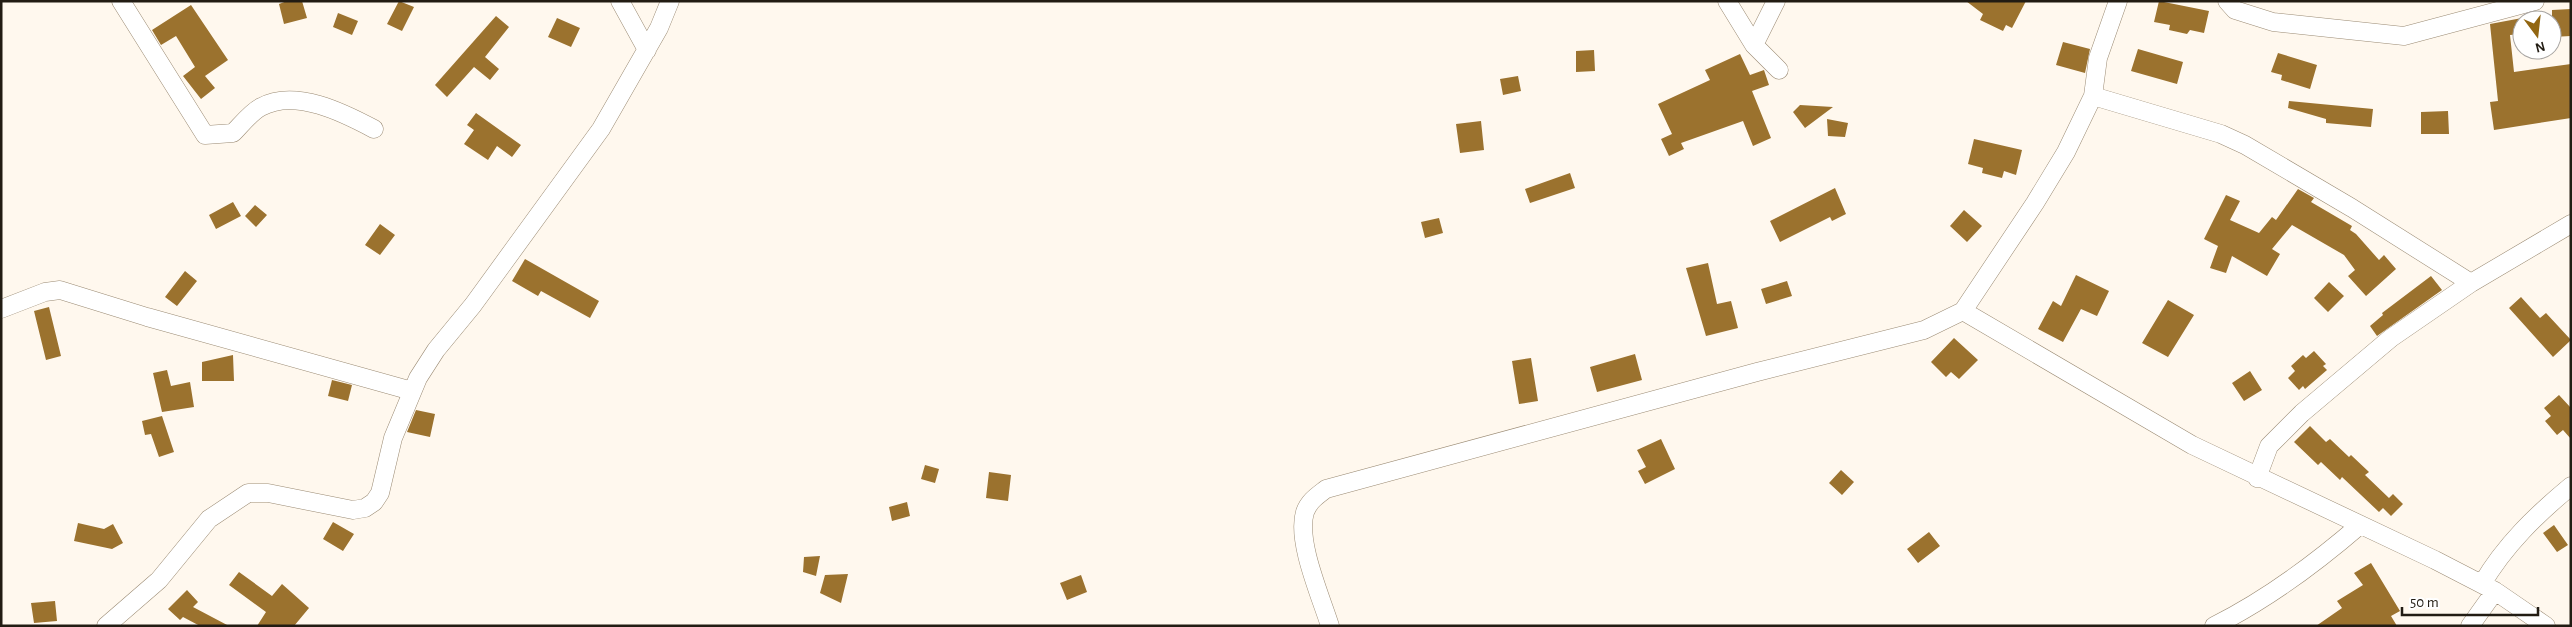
<svg xmlns="http://www.w3.org/2000/svg" width="2572" height="627" font-family="'Alegreya Sans',sans-serif">
	<rect width="100%" height="100%" fill="#fff8ee"/>
	<path fill="#9b722e" d="M 287,1 L 302,1 L 307,18 L 284,24 L 279,4 Z
		M 399,1 L 414,7 L 402,31 L 387,24 Z
		M 1966,1 L 2026,1 L 2012,28 L 2006,25 L 2003,31 L 1980,20 L 1983,14 Z
		M 2159,1 L 2209,11 L 2204,33 L 2190,30 L 2187,34 L 2169,30 L 2170,25 L 2154,22 Z
		M 191,5 L 228,60 L 205,76 L 215,88 L 201,99 L 183,76 L 195,67 L 176,36 L 161,45 L 152,30 Z
		M 2571,9 L 2571,36 L 2552,37 L 2552,10 Z
		M 338,13 L 358,21 L 352,35 L 333,27 Z
		M 496,16 L 509,27 L 485,57 L 499,69 L 490,80 L 474,67 L 447,97 L 435,85 Z
		M 557,18 L 580,28 L 571,47 L 548,37 Z
		M 2522,18 L 2522,34 L 2510,35 L 2514,72 L 2571,64 L 2571,118 L 2494,130 L 2490,102 L 2498,101 L 2490,24 Z
		M 2063,42 L 2090,49 L 2085,73 L 2056,65 Z
		M 2138,49 L 2183,62 L 2177,84 L 2131,71 Z
		M 1594,50 L 1595,71 L 1576,72 L 1576,51 Z
		M 2278,53 L 2317,65 L 2310,89 L 2281,80 L 2282,75 L 2271,72 Z
		M 1740,54 L 1750,75 L 1764,70 L 1769,85 L 1752,91 L 1771,138 L 1753,146 L 1743,121 L 1681,143 L 1684,149 L 1669,156 L 1661,139 L 1672,134 L 1658,104 L 1710,80 L 1705,70 Z
		M 1518,76 L 1521,91 L 1503,95 L 1500,79 Z
		M 2289,101 L 2373,109 L 2371,127 L 2326,123 L 2326,119 L 2288,108 Z
		M 1800,105 L 1833,107 L 1805,128 L 1793,112 Z
		M 2448,111 L 2449,134 L 2421,134 L 2421,112 Z
		M 476,113 L 521,145 L 512,157 L 497,146 L 488,160 L 464,144 L 474,130 L 467,125 Z
		M 1827,119 L 1848,123 L 1845,137 L 1828,136 Z
		M 1481,121 L 1484,150 L 1460,153 L 1456,124 Z
		M 1974,139 L 2022,150 L 2016,175 L 2004,171 L 2002,178 L 1982,173 L 1983,168 L 1968,164 Z
		M 1570,173 L 1575,188 L 1530,203 L 1525,189 Z
		M 1835,188 L 1846,214 L 1832,221 L 1830,217 L 1780,242 L 1770,221 Z
		M 2298,189 L 2314,198 L 2311,202 L 2352,226 L 2350,230 L 2356,234 L 2379,260 L 2384,255 L 2396,269 L 2366,296 L 2348,276 L 2355,270 L 2344,255 L 2292,225 L 2272,249 L 2280,254 L 2267,276 L 2232,256 L 2226,273 L 2210,268 L 2218,246 L 2204,239 L 2226,195 L 2240,201 L 2230,220 L 2259,233 L 2272,217 L 2276,220 Z
		M 233,202 L 241,216 L 216,229 L 209,215 Z
		M 255,205 L 267,215 L 256,227 L 245,216 Z
		M 1964,210 L 1982,226 L 1967,242 L 1950,226 Z
		M 1439,218 L 1443,233 L 1425,238 L 1421,222 Z
		M 380,224 L 395,235 L 380,255 L 365,245 Z
		M 525,259 L 599,301 L 590,318 L 541,291 L 538,296 L 512,281 Z
		M 1708,263 L 1717,304 L 1731,301 L 1738,328 L 1706,336 L 1686,268 Z
		M 185,271 L 197,281 L 177,306 L 165,297 Z
		M 2076,275 L 2109,291 L 2097,316 L 2081,309 L 2063,342 L 2038,329 L 2053,301 L 2061,306 Z
		M 2431,276 L 2442,290 L 2377,336 L 2370,326 L 2383,315 L 2382,313 Z
		M 1787,281 L 1792,296 L 1766,304 L 1761,289 Z
		M 2329,282 L 2344,296 L 2328,312 L 2314,298 Z
		M 2521,297 L 2540,318 L 2546,313 L 2571,340 L 2553,357 L 2509,308 Z
		M 2168,300 L 2194,315 L 2168,357 L 2142,343 Z
		M 49,307 L 61,356 L 46,360 L 34,311 Z
		M 1954,338 L 1978,360 L 1959,379 L 1951,372 L 1946,377 L 1931,362 Z
		M 2314,351 L 2326,364 L 2323,366 L 2327,370 L 2305,389 L 2303,386 L 2299,390 L 2288,378 L 2295,371 L 2291,366 L 2303,355 L 2306,358 Z
		M 1635,354 L 1642,380 L 1597,392 L 1590,367 Z
		M 233,355 L 234,381 L 202,381 L 202,362 Z
		M 1531,358 L 1538,401 L 1519,404 L 1512,361 Z
		M 167,370 L 171,386 L 190,382 L 194,407 L 162,412 L 153,373 Z
		M 2250,371 L 2262,390 L 2244,401 L 2232,383 Z
		M 332,380 L 352,385 L 348,401 L 328,396 Z
		M 2559,395 L 2571,408 L 2571,439 L 2563,430 L 2557,435 L 2545,421 L 2551,416 L 2544,408 Z
		M 416,410 L 435,414 L 430,437 L 407,432 Z
		M 162,416 L 174,452 L 159,457 L 151,434 L 145,435 L 142,421 Z
		M 2310,426 L 2326,442 L 2330,439 L 2349,457 L 2351,455 L 2369,472 L 2365,475 L 2389,498 L 2393,494 L 2403,504 L 2391,516 L 2383,508 L 2379,512 L 2342,477 L 2340,480 L 2321,462 L 2318,465 L 2294,442 Z
		M 1661,439 L 1675,469 L 1645,484 L 1638,471 L 1646,467 L 1637,450 Z
		M 925,465 L 939,469 L 935,483 L 921,479 Z
		M 1841,470 L 1854,482 L 1842,495 L 1829,483 Z
		M 989,472 L 1011,475 L 1008,501 L 986,498 Z
		M 907,502 L 910,516 L 892,521 L 889,507 Z
		M 333,522 L 354,534 L 343,551 L 323,539 Z
		M 78,523 L 104,529 L 113,524 L 123,543 L 112,549 L 74,541 Z
		M 2554,525 L 2568,545 L 2557,552 L 2543,533 Z
		M 1929,532 L 1940,546 L 1918,563 L 1907,549 Z
		M 820,556 L 816,576 L 803,572 L 804,557 Z
		M 2371,563 L 2400,611 L 2391,616 L 2397,626 L 2316,626 L 2342,608 L 2337,601 L 2363,585 L 2354,573 Z
		M 239,572 L 272,596 L 282,584 L 309,608 L 294,626 L 257,626 L 266,612 L 229,585 Z
		M 848,574 L 841,603 L 820,593 L 825,575 Z
		M 1081,575 L 1087,592 L 1067,600 L 1060,583 Z
		M 187,590 L 198,602 L 193,607 L 229,626 L 200,626 L 183,617 L 180,620 L 168,609 Z
		M 55,601 L 57,621 L 34,623 L 31,603 Z"/>
	<g fill="none" stroke-linecap="round" stroke-linejoin="round">
		<defs>
			<path id="minor" d="M 121,1 L 205,135 L 233,133 C 241,125 251,112 261,107 C 295,88 344,113 374,129
				M 620,1 L 647,50
				M 1727,1 L 1754,45 L 1779,70
				M 2227,1 L 2235,10 L 2273,22 L 2404,36 L 2535,1
				M 1754,45 L 1776,1
				M 2093,96 L 2221,134 L 2245,145 L 2352,208 L 2471,283
				M 1,309 L 45,292 L 60,290 L 147,317 L 412,391
				M 1963,311 L 2192,445 L 2435,560 L 2495,591 L 2546,626
				M 2257,478 L 2269,446 L 2302,413 L 2391,338 L 2471,283 L 2571,224
				M 2482,584 C 2505,545 2536,515 2571,486
				M 106,626 L 159,580 L 209,519 L 248,493 L 268,493 L 353,510 L 365,508 L 374,502 L 380,493 L 393,438 L 418,378 L 436,350 L 473,305 L 601,129 L 659,28 L 670,1
				M 1330,626 C 1321,597 1296,541 1305,512 C 1309,501 1317,496 1326,489 L 1757,372 L 1924,330 L 1963,311 L 2035,203 L 2066,152 L 2093,96 L 2098,58 L 2118,1
				M 2214,626 C 2266,600 2316,563 2360,525
				M 2470,626 L 2495,591"/>
		</defs>
		<use href="#minor" stroke="#9b8b74" stroke-width="19"/>
		<use href="#minor" stroke="#fff" stroke-width="18"/>
	</g>
	<rect width="2572" height="627" fill="none" stroke="#221c13" stroke-width="5"/>
	<g transform="translate(2537 35) rotate(165)"><circle r="24" fill="#ffffff" stroke="#a7a4a1"/>
	<path d="M0-4L9 19L0 12L-9 19Z" fill="#926611"/>
	<text y="-8" font-size="14" font-weight="bold" text-anchor="middle" fill="#221c13">N</text>
	</g>
	<path d="M2402 607v8h136v-8" fill="none" stroke="#221c13" stroke-width="2.5"/>
	<text x="2410" y="607" font-size="15" fill="#221c13" stroke="#ffffff" stroke-width="4" paint-order="stroke">50 m</text>
</svg>
